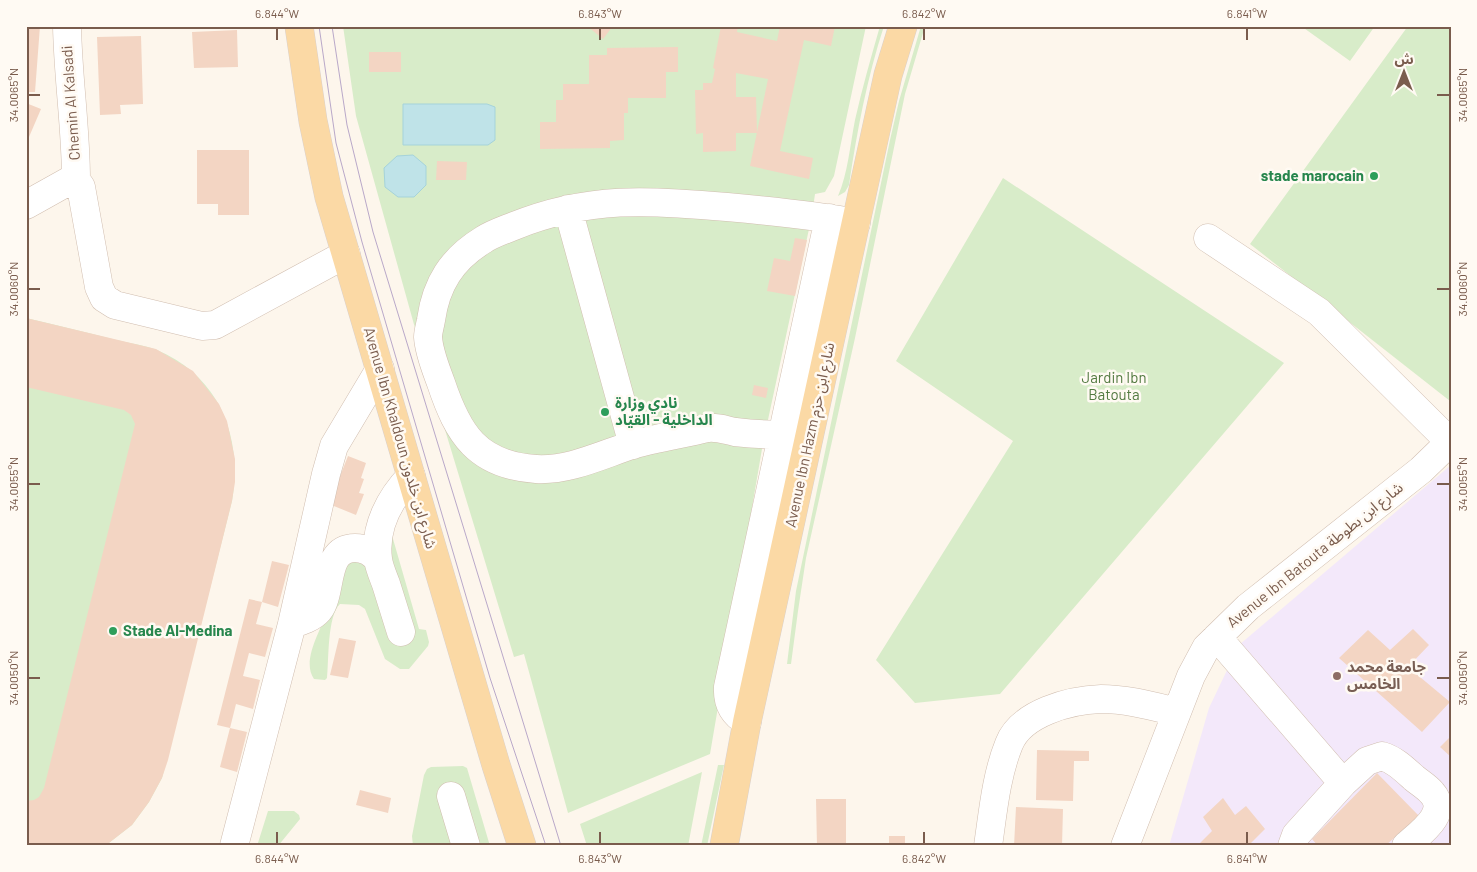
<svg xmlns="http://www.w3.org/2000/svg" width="1477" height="872" font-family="Barlow,'Noto Sans Arabic',sans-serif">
	<rect width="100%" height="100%" fill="#fdf6ec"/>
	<path fill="#f3e8fa" d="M 1451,465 L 1451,846 L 1169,846 L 1209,708 L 1239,645 Z"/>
	<path fill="#d8ecc9" d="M 343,26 L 866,26 L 834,176 L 825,192 L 815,194 L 812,215 L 763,443 L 710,754 L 568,813 L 524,654 L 514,657 L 425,364 L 356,116 Z
		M 880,26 L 884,26 C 867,78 857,131 849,185 L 845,192 L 838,196 C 848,173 850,145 855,120 C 862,89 871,57 880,26 Z
		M 921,26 L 925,26 L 905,94 L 855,338 L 806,558 L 798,611 L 791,664 L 787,664 L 796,591 L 890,140 L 899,101 Z
		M 1301,26 L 1375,26 L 1350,61 Z
		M 1408,26 L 1451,26 L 1450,401 L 1250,244 Z
		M 1003,178 L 1284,363 L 1000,694 L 915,703 L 876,660 L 1013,441 L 896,361 Z
		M 26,318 C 56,325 86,332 116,340 C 129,343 144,345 157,350 C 220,377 243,437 232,501 L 162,778 L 149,802 L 132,825 L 105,846 L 26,846 Z
		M 391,532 L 419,629 L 426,630 L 429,642 L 428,646 L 409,669 L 400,669 L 385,659 L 365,609 L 359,605 L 340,604 C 327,616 329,661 327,678 L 325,680 L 314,679 C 301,661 321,630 327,612 C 332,596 337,579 342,563 L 385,558 Z
		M 718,765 L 724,765 L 707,846 L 701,846 Z
		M 463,766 L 467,768 L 490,846 L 413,846 L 412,836 L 424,775 L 427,769 L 431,767 Z
		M 702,772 L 688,846 L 587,846 L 580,824 Z
		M 268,811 L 294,811 L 299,815 L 300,819 L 278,846 L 257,846 Z"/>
	<path fill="#bfe3e8" stroke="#a5d3da" d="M 403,104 L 487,104 L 495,107 L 495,140 L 488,145 L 403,145 Z
		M 413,155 L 426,166 L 426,185 L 414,197 L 398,197 L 385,187 L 384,168 L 397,156 Z"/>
	<path fill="#f3d5c3" d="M 26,26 L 40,26 L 35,92 L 26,92 Z
		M 587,26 L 613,26 L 603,39 Z
		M 682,26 L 704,26 L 704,29 L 682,29 Z
		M 721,26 L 738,26 L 737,32 L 777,41 L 780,26 L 835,26 L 831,46 L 804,40 L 780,151 L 813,158 L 809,179 L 750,166 L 768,79 L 736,73 L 736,97 L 756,97 L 757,133 L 736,133 L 736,151 L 703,152 L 703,133 L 696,134 L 695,90 L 703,90 L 703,83 L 712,83 L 715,69 L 713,68 Z
		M 237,30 L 238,67 L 194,68 L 192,32 Z
		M 141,36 L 143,104 L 120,105 L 121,114 L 100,115 L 97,37 Z
		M 678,47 L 678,72 L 666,72 L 666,98 L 628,98 L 628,113 L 624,113 L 624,140 L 610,141 L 610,148 L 540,149 L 540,122 L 556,122 L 556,100 L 563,100 L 563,84 L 589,84 L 589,55 L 607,55 L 607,48 Z
		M 369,52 L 401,52 L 401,72 L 369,72 Z
		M 26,103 L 41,109 L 26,144 Z
		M 197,150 L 249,150 L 249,215 L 218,215 L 218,204 L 197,204 Z
		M 437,161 L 467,162 L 466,180 L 436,180 Z
		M 795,238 L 807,240 L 795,296 L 767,291 L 774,258 L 790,261 Z
		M 26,318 L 156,349 L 193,371 L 219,404 L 227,421 L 235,459 L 235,482 L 232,501 L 168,760 L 162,778 L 149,802 L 132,825 L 105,846 L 26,846 L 26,801 L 34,800 L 39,797 L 44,788 L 135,424 L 131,415 L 124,410 L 26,387 Z
		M 754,385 L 768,388 L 766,398 L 752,395 Z
		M 348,456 L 366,463 L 361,478 L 364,479 L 359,493 L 364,494 L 356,515 L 329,504 Z
		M 272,561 L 289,565 L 278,607 L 262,602 Z
		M 249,599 L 262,602 L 256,624 L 273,628 L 265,657 L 249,653 L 243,676 L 260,680 L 253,709 L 236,704 L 230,728 L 217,725 Z
		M 1413,629 L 1429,645 L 1408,667 L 1450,702 L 1422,732 L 1339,658 L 1368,630 L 1390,650 Z
		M 339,638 L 356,641 L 348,678 L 330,675 Z
		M 230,728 L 247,732 L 237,772 L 220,767 Z
		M 1451,736 L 1451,757 L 1440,747 Z
		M 1037,750 L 1089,751 L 1089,761 L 1074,761 L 1073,801 L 1036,800 Z
		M 1377,773 L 1419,816 L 1385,846 L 1318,846 L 1312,839 Z
		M 360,790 L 391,798 L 388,813 L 356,805 Z
		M 1223,798 L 1235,815 L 1246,806 L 1265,829 L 1248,846 L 1197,846 L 1212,831 L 1203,817 Z
		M 816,799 L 846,799 L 846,846 L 817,846 Z
		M 1016,807 L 1063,809 L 1062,846 L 1014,846 Z
		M 889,836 L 905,836 L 905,846 L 889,846 Z"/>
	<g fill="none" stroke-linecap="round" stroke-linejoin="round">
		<defs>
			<path id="minor" d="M 67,26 C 68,78 76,129 76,180
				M 76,180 L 81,187 L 99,287 L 104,298 L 115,305 L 202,326 L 215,325 L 346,254
				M 26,205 L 69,181 L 76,180
				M 568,209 L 633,445
				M 1208,238 L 1319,312 L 1450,442
				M 783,434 C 767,435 751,434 735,432 C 725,430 718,427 708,428 C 683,434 656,438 632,445 C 601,455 569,471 536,469 C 477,465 458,434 441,383 C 436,369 429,353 428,337 C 428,332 430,326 431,320 C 436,284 452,259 483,240 C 492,234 504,230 514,226 C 588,196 650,200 727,207 C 771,211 813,215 856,223
				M 292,624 C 302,621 312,618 319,610 C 333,592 323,548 355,548 C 365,548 372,552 378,560
				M 401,632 C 396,616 391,600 386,584 C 383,576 379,567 378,559 C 374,527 390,498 411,476
				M 1217,637 L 1343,783
				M 747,722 C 733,714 727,704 728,687 L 829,218
				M 451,796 L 466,846
				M 234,846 L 292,624 L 326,474 L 334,446 L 380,369
				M 988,846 C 993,812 996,776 1009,744 C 1021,713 1070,700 1101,699 C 1127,699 1152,706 1177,712
				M 1125,846 L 1191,676 L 1206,648 L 1248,607 L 1421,470 L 1451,441
				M 1292,846 L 1296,835 L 1343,783 L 1367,761 L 1382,756 C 1395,760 1404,769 1414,778 C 1420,783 1427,787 1432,793 C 1450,813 1420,833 1406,846"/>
			<path id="major" d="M 299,26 L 313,121 L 329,197 L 496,765 L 522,846
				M 724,846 L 747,722 L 888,75 L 903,26"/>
		</defs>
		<use href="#minor" stroke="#d1beb0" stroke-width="29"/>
		<use href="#major" stroke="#dad1cd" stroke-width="29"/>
		<use href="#minor" stroke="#fff" stroke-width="28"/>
		<use href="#major" stroke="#fbd9a5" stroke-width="28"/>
		<path stroke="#b9a8c9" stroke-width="1" d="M 319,26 L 336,143 L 362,242 L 490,678 L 546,846
			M 332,26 L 347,125 L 373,232 L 561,846"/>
	</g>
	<path fill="none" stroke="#7a5c4d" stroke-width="2" d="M 277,28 L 277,40M 600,28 L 600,40M 924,28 L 924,40M 1247,28 L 1247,40M 28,95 L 40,95M 1437,95 L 1450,95M 28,289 L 40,289M 1437,289 L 1450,289M 28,484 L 40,484M 1437,484 L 1450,484M 28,678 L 40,678M 1437,678 L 1450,678M 277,832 L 277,844M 600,832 L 600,844M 924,832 L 924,844M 1247,832 L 1247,844"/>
	<g fill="#2e9e5b" stroke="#fffaf3" stroke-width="2">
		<circle cx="1374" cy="176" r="5"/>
		<circle cx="605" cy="412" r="5"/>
		<circle cx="113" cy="631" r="5"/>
	</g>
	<circle fill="#8d6e63" stroke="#fffaf3" stroke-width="2" cx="1337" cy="676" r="5"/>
	<g text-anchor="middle" stroke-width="5" stroke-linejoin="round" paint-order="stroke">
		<g font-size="15" fill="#7a5c4d" stroke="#fffaf3">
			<text transform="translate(71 103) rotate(-94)" y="5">Chemin Al Kalsadi</text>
			<text transform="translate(810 435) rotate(-78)" y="5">Avenue Ibn Hazm شارع ابن حزم</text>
			<text transform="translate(400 438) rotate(74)" y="5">Avenue Ibn Khaldoun شارع ابن خلدون</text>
			<text transform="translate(1315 555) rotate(-39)" y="5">Avenue Ibn Batouta شارع ابن بطوطة</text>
		</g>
		<g font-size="15" font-weight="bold" fill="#27864d" stroke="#fffaf3" text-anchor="start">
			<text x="1364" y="181" text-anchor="end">stade marocain</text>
			<text x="615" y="408">نادي وزارة<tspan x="615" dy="17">الداخلية - القيّاد</tspan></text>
			<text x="123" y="636">Stade Al-Medina</text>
		</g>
		<g font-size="15" fill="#537a41" stroke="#fffaf3">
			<text x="1114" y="383">Jardin Ibn<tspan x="1114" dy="17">Batouta</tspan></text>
		</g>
		<g font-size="15" font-weight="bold" fill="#785e54" stroke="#fffaf3" text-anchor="start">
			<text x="1347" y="672">جامعة محمد<tspan x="1347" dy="17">الخامس</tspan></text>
		</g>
	</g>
	<rect width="1477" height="872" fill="none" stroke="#fffaf3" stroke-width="55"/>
	<g transform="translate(1404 72)" stroke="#fffaf3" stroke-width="4" paint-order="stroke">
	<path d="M0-4L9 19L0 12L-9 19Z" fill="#7a5c4d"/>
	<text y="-8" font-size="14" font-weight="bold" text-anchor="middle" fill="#7a5c4d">ش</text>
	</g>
	<rect x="28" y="28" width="1422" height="816" fill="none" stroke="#7a5c4d" stroke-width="2"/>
	<g font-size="12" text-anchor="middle" fill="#7a5c4d">
		<text x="277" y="18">6.844°W</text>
		<text x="600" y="18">6.843°W</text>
		<text x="924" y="18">6.842°W</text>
		<text x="1247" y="18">6.841°W</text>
		<text transform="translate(14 95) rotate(-90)" y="4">34.0065°N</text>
		<text transform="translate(1463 95) rotate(-90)" y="4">34.0065°N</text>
		<text transform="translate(14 289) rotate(-90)" y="4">34.0060°N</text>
		<text transform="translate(1463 289) rotate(-90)" y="4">34.0060°N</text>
		<text transform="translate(14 484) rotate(-90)" y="4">34.0055°N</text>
		<text transform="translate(1463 484) rotate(-90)" y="4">34.0055°N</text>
		<text transform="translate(14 678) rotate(-90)" y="4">34.0050°N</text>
		<text transform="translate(1463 678) rotate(-90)" y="4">34.0050°N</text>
		<text x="277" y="863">6.844°W</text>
		<text x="600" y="863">6.843°W</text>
		<text x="924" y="863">6.842°W</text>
		<text x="1247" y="863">6.841°W</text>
	</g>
</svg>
